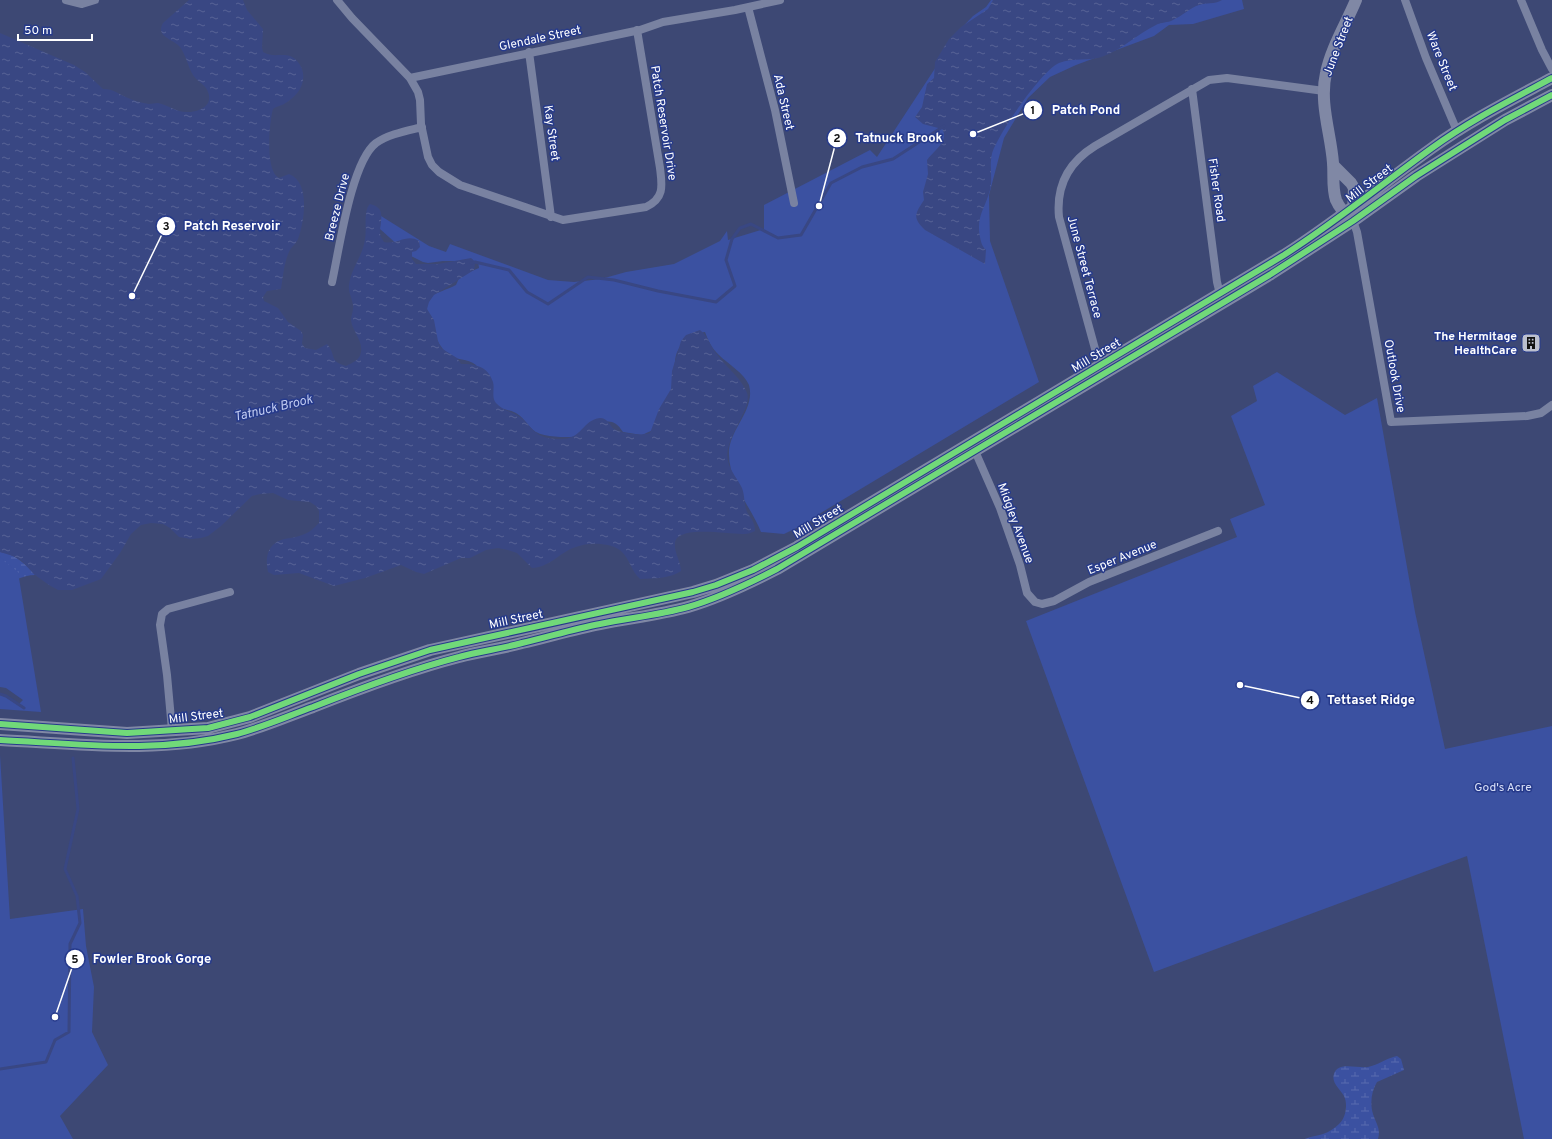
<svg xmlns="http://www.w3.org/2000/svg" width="1552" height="1139" font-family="Overpass,sans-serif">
	<defs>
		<pattern id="wetland-marsh" width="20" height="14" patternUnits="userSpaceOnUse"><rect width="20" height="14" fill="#3b51a1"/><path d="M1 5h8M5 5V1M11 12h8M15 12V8" fill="none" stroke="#586baf"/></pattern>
		<pattern id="water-ripples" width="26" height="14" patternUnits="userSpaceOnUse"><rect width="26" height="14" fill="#394783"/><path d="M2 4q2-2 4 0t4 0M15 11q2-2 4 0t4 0" fill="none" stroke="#576396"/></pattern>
	</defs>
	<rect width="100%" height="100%" fill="#3d4874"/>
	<path fill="url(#wetland-marsh)" d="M 0,552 C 16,554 25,564 35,575 C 23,575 9,582 0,590 Z
		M 1397,1056 L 1401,1059 L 1404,1070 L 1377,1082 C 1371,1092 1370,1104 1373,1114 C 1376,1124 1381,1128 1378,1139 L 1305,1139 C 1311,1136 1317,1136 1323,1134 C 1329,1132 1335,1128 1339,1124 C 1346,1118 1348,1104 1344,1096 C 1340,1089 1331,1083 1334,1074 C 1338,1061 1358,1069 1368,1067 C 1378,1065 1387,1058 1397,1056 Z"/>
	<path fill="#3b51a1" d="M 991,0 L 1242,0 L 1244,9 L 1193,24 L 1169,25 L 1154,36 L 1076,65 L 1050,77 L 1028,98 L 1004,138 L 989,195 L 990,241 L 1039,382 L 824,511 L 813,518 L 813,520 L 784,534 L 761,532 C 751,507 729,483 729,454 C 728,430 756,410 749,385 C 744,373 728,364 719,355 C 712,349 708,340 705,332 C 695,333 694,334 686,341 C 669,354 678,369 673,386 C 668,401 661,415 655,429 L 642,435 L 623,432 C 607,406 590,436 570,437 C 558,437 540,437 532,429 C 527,424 523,417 516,413 C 510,410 503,409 496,407 L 476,365 C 467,358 457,361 448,354 C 437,346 419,308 431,296 C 433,294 451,288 456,285 L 460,276 L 479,268 L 478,261 L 443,261 L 428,263 L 423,262 L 409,255 L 380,229 L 381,216 L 429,246 L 446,252 L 450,244 L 548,280 L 574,282 L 601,279 L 626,272 L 674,264 L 720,241 L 727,231 L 728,240 L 764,229 L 764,205 L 870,150 L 877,157 L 953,41 L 953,37 L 973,16 L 986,7 Z
		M 1277,372 L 1345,415 L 1377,398 L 1415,612 L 1445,749 L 1552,726 L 1552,1139 L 1524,1139 L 1467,856 L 1154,972 L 1026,621 L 1237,537 L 1230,519 L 1265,505 L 1231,416 L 1257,401 L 1253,386 Z
		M 0,556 L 4,561 L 18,572 L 41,712 L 0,709 L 0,693 L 19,704 L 23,700 L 6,688 L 0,687 Z
		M 0,755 L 10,919 L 83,909 L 86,946 L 94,987 L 92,1032 L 108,1065 L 60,1116 L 73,1139 L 0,1139 Z"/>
	<path fill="url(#water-ripples)" d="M 189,0 L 243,0 L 247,10 L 263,29 L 262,47 L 263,52 C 273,58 281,53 290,56 C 296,58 300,64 302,69 C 307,84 297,97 284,104 C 280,106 277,106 273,109 C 269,123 265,171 279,178 L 289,174 C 311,182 304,223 298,239 C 296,244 291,247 289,252 C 284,263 283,277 281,289 L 267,291 L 263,297 L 264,301 L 278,308 L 288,322 L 301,331 L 303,335 L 302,344 L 305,348 L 316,350 L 327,344 C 337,355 328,361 346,366 C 352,363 360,360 361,352 C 363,340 352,331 351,320 C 351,315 354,310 353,305 C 352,298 348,292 349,285 C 351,268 363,256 365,239 C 367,230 363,210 370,204 C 388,208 379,223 380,233 C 380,236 383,240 384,242 C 397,245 407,233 419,241 L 420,247 L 416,251 L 412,252 L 412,259 L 416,264 L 438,264 L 471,258 C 476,261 475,265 474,270 L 434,295 L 429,302 L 427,309 L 434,320 L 438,341 L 441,348 L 457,358 L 461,364 C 475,364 488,366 493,382 C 495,389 491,397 496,403 C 502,410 512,412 520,417 C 534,428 533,437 555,439 C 583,442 581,420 600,418 C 608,418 609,425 614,429 C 622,434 642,436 650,433 L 659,409 L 671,389 L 672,371 L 681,341 L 686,335 L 700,330 C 709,337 711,349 719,357 C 728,369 742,379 747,393 C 753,408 722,441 728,461 C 730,471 738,479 742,488 C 745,496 744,505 747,512 C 751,519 755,522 755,531 C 751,533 748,534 744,534 C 731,535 675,524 675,544 C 674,552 681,562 681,571 C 670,579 653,578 640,579 C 631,571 630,559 621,551 C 615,546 608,545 601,544 C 592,543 582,544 573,548 C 560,553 548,568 532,568 L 517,553 L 508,550 L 498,548 L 486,550 L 470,558 L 461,558 L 424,574 L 416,572 L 401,565 L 365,578 L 334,586 L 299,573 L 274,575 L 268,572 C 265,559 267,545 281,540 C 287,538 295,538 302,535 C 309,533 314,528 319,523 L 319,511 L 316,506 L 310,502 L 288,500 L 273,493 L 260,494 L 252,496 L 221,526 L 208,536 L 201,538 L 191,539 L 179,537 L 170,528 L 163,524 L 151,523 L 141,525 L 131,534 L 120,553 L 101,579 L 72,590 L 58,590 L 49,585 L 35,575 L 22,561 L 13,556 L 0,552 L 0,33 L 74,65 L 85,72 L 103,89 C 114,89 118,94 128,98 C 134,101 142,103 149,104 C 152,104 155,103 158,103 C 168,105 176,112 187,112 C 201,112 216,104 206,88 C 202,83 196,80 193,75 C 188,67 186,55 180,47 C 173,39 155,37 163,23 Z
		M 993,0 L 1222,0 C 1214,5 1207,2 1199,5 C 1190,8 1182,16 1173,20 C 1168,23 1161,22 1156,25 C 1137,34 1123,49 1104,56 C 1090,62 1074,57 1059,63 C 1042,70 997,135 992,154 C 989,166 993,179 990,190 C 985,209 976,216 980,237 C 981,242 982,246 986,250 L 985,264 L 925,230 C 912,217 915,214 924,200 L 923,192 L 928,174 L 927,160 C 933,151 950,141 942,129 L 923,124 L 915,117 L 922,107 L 927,84 L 934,78 L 935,62 L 949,39 L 961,27 L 988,9 Z"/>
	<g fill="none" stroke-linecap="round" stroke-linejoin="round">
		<path stroke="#394783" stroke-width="3" d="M 471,263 L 475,262 L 509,270 L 527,292 L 548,304 L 588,277 L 614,280 L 658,291 L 716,302 L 735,286 L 726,260 L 732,239 L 740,228 L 751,224 L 778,238 L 801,235 L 831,183 L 862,167 L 893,159 L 944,126
			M 0,694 L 6,696 L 24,708
			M 0,1069 L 46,1062 L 55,1040 L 69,1032 L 70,944 L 80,923 L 77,896 L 65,869 L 78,809 L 73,758"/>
		<path stroke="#7982a1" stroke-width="8" d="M 66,0 L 82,4 L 95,0
			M 337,0 L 352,18 L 410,78 L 418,92 L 420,100 L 421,124 L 428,157 L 432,165 L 439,172 L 460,185 L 563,220 L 646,207 C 665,198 662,185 660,168 L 637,30
			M 1405,0 L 1426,58 L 1457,131
			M 1521,0 L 1542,50 L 1552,69
			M 748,7 L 775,110 L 794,203
			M 529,52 L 551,217
			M 410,78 L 640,30 L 663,22 L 735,10 L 780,0
			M 1192,89 L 1217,282 L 1220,294
			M 1353,221 L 1357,232 L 1391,422 L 1527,416 L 1541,413 L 1552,405
			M 332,282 C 339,251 351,162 376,143 C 389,134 406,131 422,127
			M 1100,367 L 1059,217 C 1056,186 1069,162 1095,146 L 1209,80 L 1227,78 L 1324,91
			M 975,451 L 1000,508 L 1020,565 L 1027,593 L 1035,602 L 1042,604 L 1054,601 L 1089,582 L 1218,531
			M 172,730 L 167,675 L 160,625 L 162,614 L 168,609 L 230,592"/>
		<path stroke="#8088a5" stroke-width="12" d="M 1333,165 L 1351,183 L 1354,188 L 1353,214
			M 1351,219 C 1345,214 1339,207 1336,200 C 1332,188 1334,176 1333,163 C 1331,134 1319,103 1326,73 C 1331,48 1346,24 1356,0
			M 0,724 L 127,733 L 208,728 L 250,717 L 359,674 L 430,650 L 693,592 L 716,585 L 753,570 L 797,547 L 1284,255 C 1336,222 1382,184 1432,148 C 1469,121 1511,100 1552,78
			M 0,740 C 80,744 158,754 237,734 C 263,727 288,716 313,707 C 361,688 409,670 459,657 C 480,651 501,649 522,643 C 548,637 574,629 600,624 C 629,618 659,615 688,607 C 719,598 748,584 777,569 L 1271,274 L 1353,221 L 1416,176 L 1505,120 L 1552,95"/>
		<defs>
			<path id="cycleway" d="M 0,724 L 127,733 L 208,728 L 250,717 L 359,674 L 430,650 L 693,592 L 716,585 L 753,570 L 797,547 L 1284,255 C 1336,222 1382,184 1432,148 C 1469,121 1511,100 1552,78
				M 0,740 C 80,744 158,754 237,734 C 263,727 288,716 313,707 C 361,688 409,670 459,657 C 480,651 501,649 522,643 C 548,637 574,629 600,624 C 629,618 659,615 688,607 C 719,598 748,584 777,569 L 1271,274 L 1353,221 L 1416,176 L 1505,120 L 1552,95"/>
		</defs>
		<use href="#cycleway" stroke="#263a8b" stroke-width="8"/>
		<use href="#cycleway" stroke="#71d979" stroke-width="6"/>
	</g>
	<defs>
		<symbol id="building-square" viewBox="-11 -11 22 22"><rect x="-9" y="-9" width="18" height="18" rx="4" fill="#bbbfce" stroke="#263a8b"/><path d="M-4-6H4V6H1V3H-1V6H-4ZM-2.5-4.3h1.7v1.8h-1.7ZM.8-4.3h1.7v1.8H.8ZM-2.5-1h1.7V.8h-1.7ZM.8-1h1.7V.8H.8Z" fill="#111"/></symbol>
	</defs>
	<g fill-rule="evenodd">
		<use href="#building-square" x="1520" y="332" width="22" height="22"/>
	</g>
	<g text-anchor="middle" stroke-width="3" stroke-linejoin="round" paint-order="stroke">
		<g font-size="12" fill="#fff" stroke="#263a8b">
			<text transform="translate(540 38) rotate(-12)" y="4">Glendale Street</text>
			<text transform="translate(1338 46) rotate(-69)" y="4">June Street</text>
			<text transform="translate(1442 61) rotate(68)" y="4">Ware Street</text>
			<text transform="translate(784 102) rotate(77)" y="4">Ada Street</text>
			<text transform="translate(664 123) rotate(81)" y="4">Patch Reservoir Drive</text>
			<text transform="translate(552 133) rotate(82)" y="4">Kay Street</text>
			<text transform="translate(1369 183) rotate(-37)" y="4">Mill Street</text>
			<text transform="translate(1217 190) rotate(82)" y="4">Fisher Road</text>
			<text transform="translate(337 207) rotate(-76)" y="4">Breeze Drive</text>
			<text transform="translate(1085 267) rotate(75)" y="4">June Street Terrace</text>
			<text transform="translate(1096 355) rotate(-31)" y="4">Mill Street</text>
			<text transform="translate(1395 376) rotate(80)" y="4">Outlook Drive</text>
			<text transform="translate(818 521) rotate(-31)" y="4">Mill Street</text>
			<text transform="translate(1016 523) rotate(70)" y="4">Midgley Avenue</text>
			<text transform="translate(1122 557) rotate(-22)" y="4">Esper Avenue</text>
			<text transform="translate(516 619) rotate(-12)" y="4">Mill Street</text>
			<text transform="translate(196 716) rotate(-7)" y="4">Mill Street</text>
		</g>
		<g font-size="12" font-weight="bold" fill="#fff" stroke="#263a8b" text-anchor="end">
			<text x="1517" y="340">The Hermitage<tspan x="1517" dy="14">HealthCare</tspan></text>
		</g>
		<g font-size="12" fill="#d9e0f8" stroke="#263a8b">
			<text x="1503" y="791">God's Acre</text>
		</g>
		<g font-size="13" font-style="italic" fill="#c1cbf1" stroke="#263a8b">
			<text transform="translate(273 407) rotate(-13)" y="5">Tatnuck Brook</text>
		</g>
	</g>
	<path fill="none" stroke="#fff" stroke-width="1.5" d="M973 134L1033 110M819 206L837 138M132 296L166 226M1240 685L1310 700M55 1017L75 959"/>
	<g fill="#fff" stroke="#263a8b" stroke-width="1.5">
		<circle cx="973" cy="134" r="4"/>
		<circle cx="819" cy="206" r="4"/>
		<circle cx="132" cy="296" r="4"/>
		<circle cx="1240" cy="685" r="4"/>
		<circle cx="55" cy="1017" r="4"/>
		<circle cx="1033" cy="110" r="10"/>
		<circle cx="837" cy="138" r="10"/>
		<circle cx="166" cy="226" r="10"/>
		<circle cx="1310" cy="700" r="10"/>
		<circle cx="75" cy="959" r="10"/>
	</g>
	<g font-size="12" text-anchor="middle" font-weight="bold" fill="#111">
		<text x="1033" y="114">1</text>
		<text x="837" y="142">2</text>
		<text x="166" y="230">3</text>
		<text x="1310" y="704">4</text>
		<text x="75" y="963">5</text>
	</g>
	<g font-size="13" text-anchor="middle" font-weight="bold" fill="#fff" stroke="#263a8b" stroke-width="3" stroke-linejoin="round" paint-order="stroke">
		<text x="1086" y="114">Patch Pond</text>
		<text x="899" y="142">Tatnuck Brook</text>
		<text x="232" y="230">Patch Reservoir</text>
		<text x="1371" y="704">Tettaset Ridge</text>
		<text x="152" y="963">Fowler Brook Gorge</text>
	</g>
	<path d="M18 34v6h74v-6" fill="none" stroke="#ffffff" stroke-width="2"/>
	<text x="24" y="34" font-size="12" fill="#ffffff" stroke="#263a8b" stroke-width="3" paint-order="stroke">50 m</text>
</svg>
